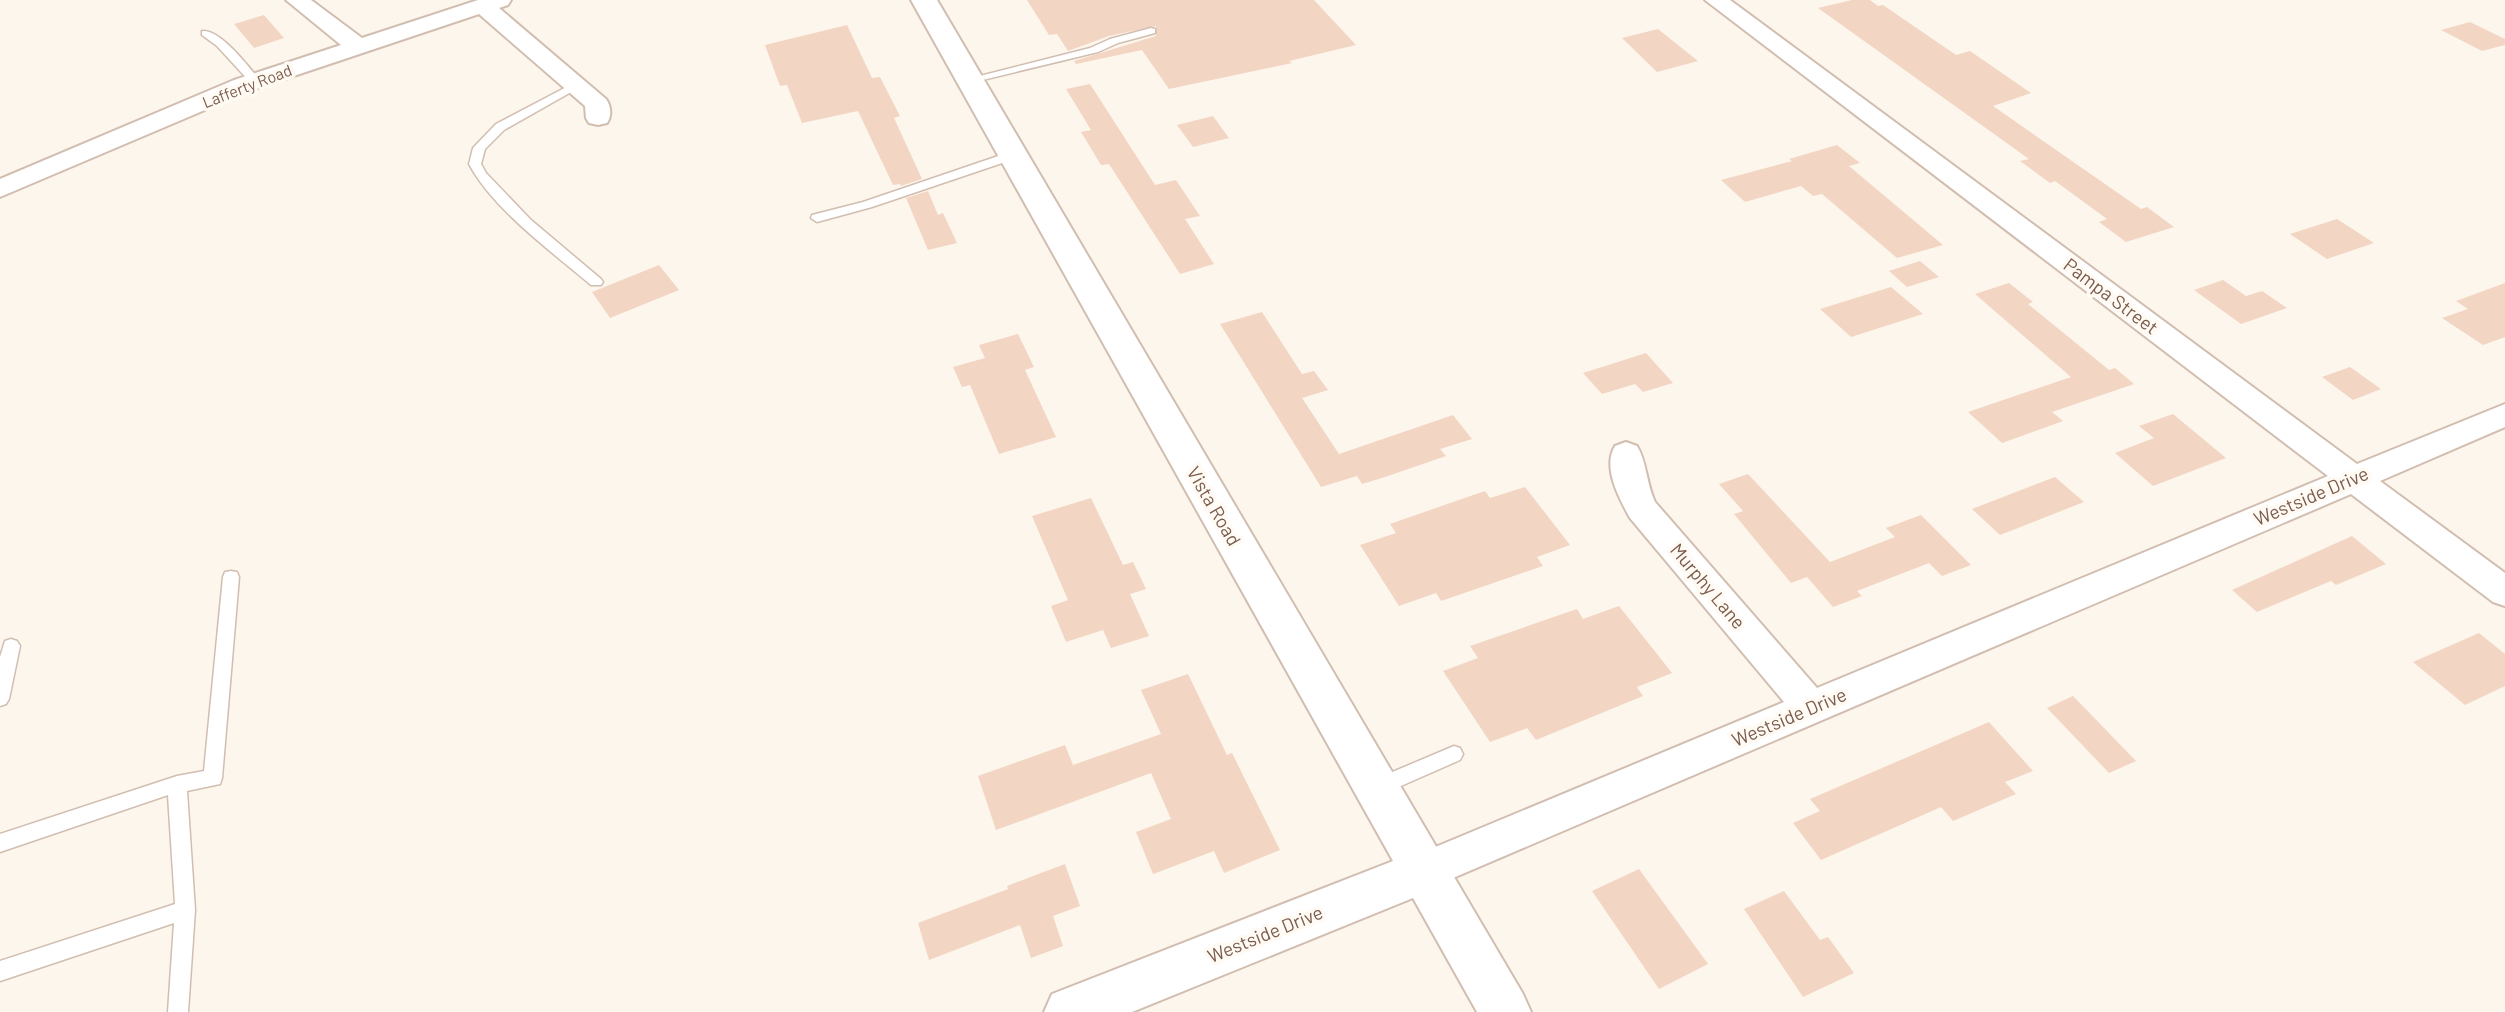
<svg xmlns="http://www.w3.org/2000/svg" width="2505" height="1012" font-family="Barlow,sans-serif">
	<rect width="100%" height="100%" fill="#fdf6ec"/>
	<path fill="#f3d5c3" d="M 1027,0 L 1314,0 L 1356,45 L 1289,61 L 1292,63 L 1169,89 L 1142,50 L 1076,64 L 1074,61 L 1156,36 L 1156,26 L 1109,36 L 1068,51 L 1057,34 L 1049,35 Z
		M 1852,0 L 1870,0 L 1878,6 L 1883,5 L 1956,55 L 1970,51 L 2031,93 L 1993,106 L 2141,209 L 2147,207 L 2174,227 L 2126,242 L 2099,222 L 2107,219 L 2055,181 L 2050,183 L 2020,161 L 2029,159 L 1818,8 Z
		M 264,15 L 284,38 L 254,48 L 234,24 Z
		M 2470,22 L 2505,39 L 2505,45 L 2482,51 L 2441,30 Z
		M 847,25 L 872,78 L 880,77 L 900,116 L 894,118 L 922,179 L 901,186 L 900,184 L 893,185 L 858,111 L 802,123 L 787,85 L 780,86 L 765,45 Z
		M 1658,29 L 1698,61 L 1657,72 L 1622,38 Z
		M 1090,84 L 1155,185 L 1176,180 L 1200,216 L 1185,219 L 1214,264 L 1180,274 L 1109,164 L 1101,165 L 1081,132 L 1091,130 L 1066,89 Z
		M 1213,116 L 1229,138 L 1193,147 L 1177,125 Z
		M 1837,145 L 1860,163 L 1849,166 L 1943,245 L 1897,258 L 1822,194 L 1813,196 L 1801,186 L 1745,202 L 1721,180 L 1792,161 L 1789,159 Z
		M 928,191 L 938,215 L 943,213 L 957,243 L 928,250 L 906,198 Z
		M 2337,219 L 2374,243 L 2327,259 L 2290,234 Z
		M 1920,261 L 1939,277 L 1907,287 L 1889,271 Z
		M 659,265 L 679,290 L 610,318 L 592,292 Z
		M 2223,280 L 2246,296 L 2262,291 L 2287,308 L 2241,324 L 2194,290 Z
		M 2009,283 L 2033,302 L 2028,304 L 2109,370 L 2115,368 L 2134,384 L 2052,412 L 2063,421 L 2002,443 L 1968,412 L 2071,377 L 1975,294 Z
		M 2505,283 L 2505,337 L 2483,345 L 2442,318 L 2468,309 L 2456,301 Z
		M 1891,287 L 1923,314 L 1851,337 L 1820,309 Z
		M 1262,312 L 1302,374 L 1314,371 L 1328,390 L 1302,398 L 1339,454 L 1453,415 L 1472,439 L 1440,449 L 1446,456 L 1382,478 L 1362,484 L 1357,476 L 1321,487 L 1220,324 Z
		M 1018,334 L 1034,367 L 1025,370 L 1056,437 L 999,454 L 970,385 L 962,387 L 953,367 L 985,358 L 979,345 Z
		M 1646,353 L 1673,383 L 1643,392 L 1635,384 L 1602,394 L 1583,373 Z
		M 2350,367 L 2381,389 L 2353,400 L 2322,377 Z
		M 2173,414 L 2226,458 L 2153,486 L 2115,453 L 2154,438 L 2139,426 Z
		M 1748,474 L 1830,562 L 1895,537 L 1886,528 L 1921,515 L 1971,565 L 1942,576 L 1929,563 L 1857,591 L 1862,596 L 1833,607 L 1807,577 L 1791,583 L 1734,514 L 1743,511 L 1719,484 Z
		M 2055,477 L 2084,502 L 2000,535 L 1972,509 Z
		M 1525,487 L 1570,545 L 1537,557 L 1543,566 L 1441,601 L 1436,593 L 1399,606 L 1360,545 L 1396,533 L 1390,524 L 1453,502 L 1485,491 L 1490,498 Z
		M 1091,498 L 1123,565 L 1133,562 L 1146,589 L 1130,594 L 1149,636 L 1111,648 L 1103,630 L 1066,642 L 1051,606 L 1068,600 L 1032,516 Z
		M 2352,536 L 2386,564 L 2336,585 L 2331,581 L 2257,612 L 2232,590 Z
		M 1619,606 L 1672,673 L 1637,687 L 1643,696 L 1536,740 L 1527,728 L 1490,742 L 1443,671 L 1478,658 L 1470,646 L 1577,609 L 1583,619 Z
		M 2479,633 L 2505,654 L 2505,686 L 2465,705 L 2413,662 Z
		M 1188,674 L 1227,755 L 1232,753 L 1280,850 L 1224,873 L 1214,851 L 1153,874 L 1136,832 L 1171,819 L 1151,773 L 996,830 L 978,776 L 1065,745 L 1073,765 L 1161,734 L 1141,690 Z
		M 2073,696 L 2136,761 L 2109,773 L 2047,708 Z
		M 1989,722 L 2033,771 L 2005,782 L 2016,794 L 1953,821 L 1941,807 L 1821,860 L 1793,823 L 1820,811 L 1810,799 Z
		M 1065,864 L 1080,906 L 1053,916 L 1063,946 L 1031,958 L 1020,925 L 929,960 L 918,923 L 1008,889 L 1007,886 Z
		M 1639,869 L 1708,964 L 1659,989 L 1592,891 Z
		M 1784,891 L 1820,940 L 1828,937 L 1854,973 L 1803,997 L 1744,909 Z"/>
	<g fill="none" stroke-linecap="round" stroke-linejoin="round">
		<defs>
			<path id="service" d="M 1151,28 L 1155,29 L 1155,33 L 1118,43 L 1098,52 L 970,83 L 964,80 L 1090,48 L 1110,39 Z
				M 202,31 C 220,29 247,65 259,79 L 259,83 L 251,83 L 217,46 L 202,35 Z
				M 576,82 L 580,83 L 580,87 L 504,130 L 485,149 L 481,164 L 486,173 L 531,220 L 601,279 L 603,282 L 601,285 L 591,285 C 552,252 493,209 469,164 L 473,148 L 496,124 Z
				M 1013,151 L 1017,152 L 1017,158 L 872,207 L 817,222 L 811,218 L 812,215 L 863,202 Z
				M 231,571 L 237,572 L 239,577 L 222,778 L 220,784 L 187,791 L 195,910 L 188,1012 L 168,1012 L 174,923 L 0,981 L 0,961 L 175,904 L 168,795 L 0,852 L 0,834 L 177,776 L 204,771 L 223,577 L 225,572 Z
				M 11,639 L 17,641 L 20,646 L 9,699 L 6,704 L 0,706 L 0,657 L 5,641 Z
				M 1454,746 L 1460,748 L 1463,754 L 1460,760 L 1385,793 L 1378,795 L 1371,793 L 1369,787 L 1371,781 Z"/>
			<path id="minor" d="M 286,0 L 311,0 L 362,38 L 478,0 L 511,0 L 508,5 L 499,8 L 606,99 C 611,106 612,116 607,123 L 598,125 L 589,123 L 586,118 L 585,106 L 479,14 L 252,90 L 0,197 L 0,179 L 234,80 L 341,45 Z
				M 1705,0 L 1730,0 L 2357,464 L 2505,404 L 2505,427 L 2380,481 L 2505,573 L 2505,606 L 2493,602 L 2351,494 L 1439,884 L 1424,890 L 1409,884 L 1403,871 L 1409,858 L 1784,702 L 1630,518 C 1619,498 1602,467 1615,446 L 1626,442 L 1637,446 C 1647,462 1646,483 1655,502 L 1817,688 L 2328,476 Z"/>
			<path id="tertiary" d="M 911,0 L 937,0 L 1523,994 L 1531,1012 L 1477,1012 L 1413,898 L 1132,1012 L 1044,1012 L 1052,994 L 1393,861 Z"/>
		</defs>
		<use href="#service" stroke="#d1beb0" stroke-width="3"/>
		<use href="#minor" stroke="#d1beb0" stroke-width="4"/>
		<use href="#tertiary" stroke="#d1beb0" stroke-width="4"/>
		<use href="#service" fill="#fff" fill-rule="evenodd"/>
		<use href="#minor" fill="#fff" fill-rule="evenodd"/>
		<use href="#tertiary" fill="#fff" fill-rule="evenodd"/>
	</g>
	<g text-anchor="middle" stroke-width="7" stroke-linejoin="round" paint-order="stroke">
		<g font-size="16" fill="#7a5c4d" stroke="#fffaf3">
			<text transform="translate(247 86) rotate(-21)" y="6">Lafferty Road</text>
		</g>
		<g font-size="19" fill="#7a5c4d" stroke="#fffaf3">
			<text transform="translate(2111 296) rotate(37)" y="7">Pampa Street</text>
			<text transform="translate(2311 496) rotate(-23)" y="7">Westside Drive</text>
			<text transform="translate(1214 506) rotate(60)" y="7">Vista Road</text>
			<text transform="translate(1708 586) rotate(50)" y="7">Murphy Lane</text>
			<text transform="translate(1789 717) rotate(-23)" y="7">Westside Drive</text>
			<text transform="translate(1265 934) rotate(-22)" y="7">Westside Drive</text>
		</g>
	</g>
</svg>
